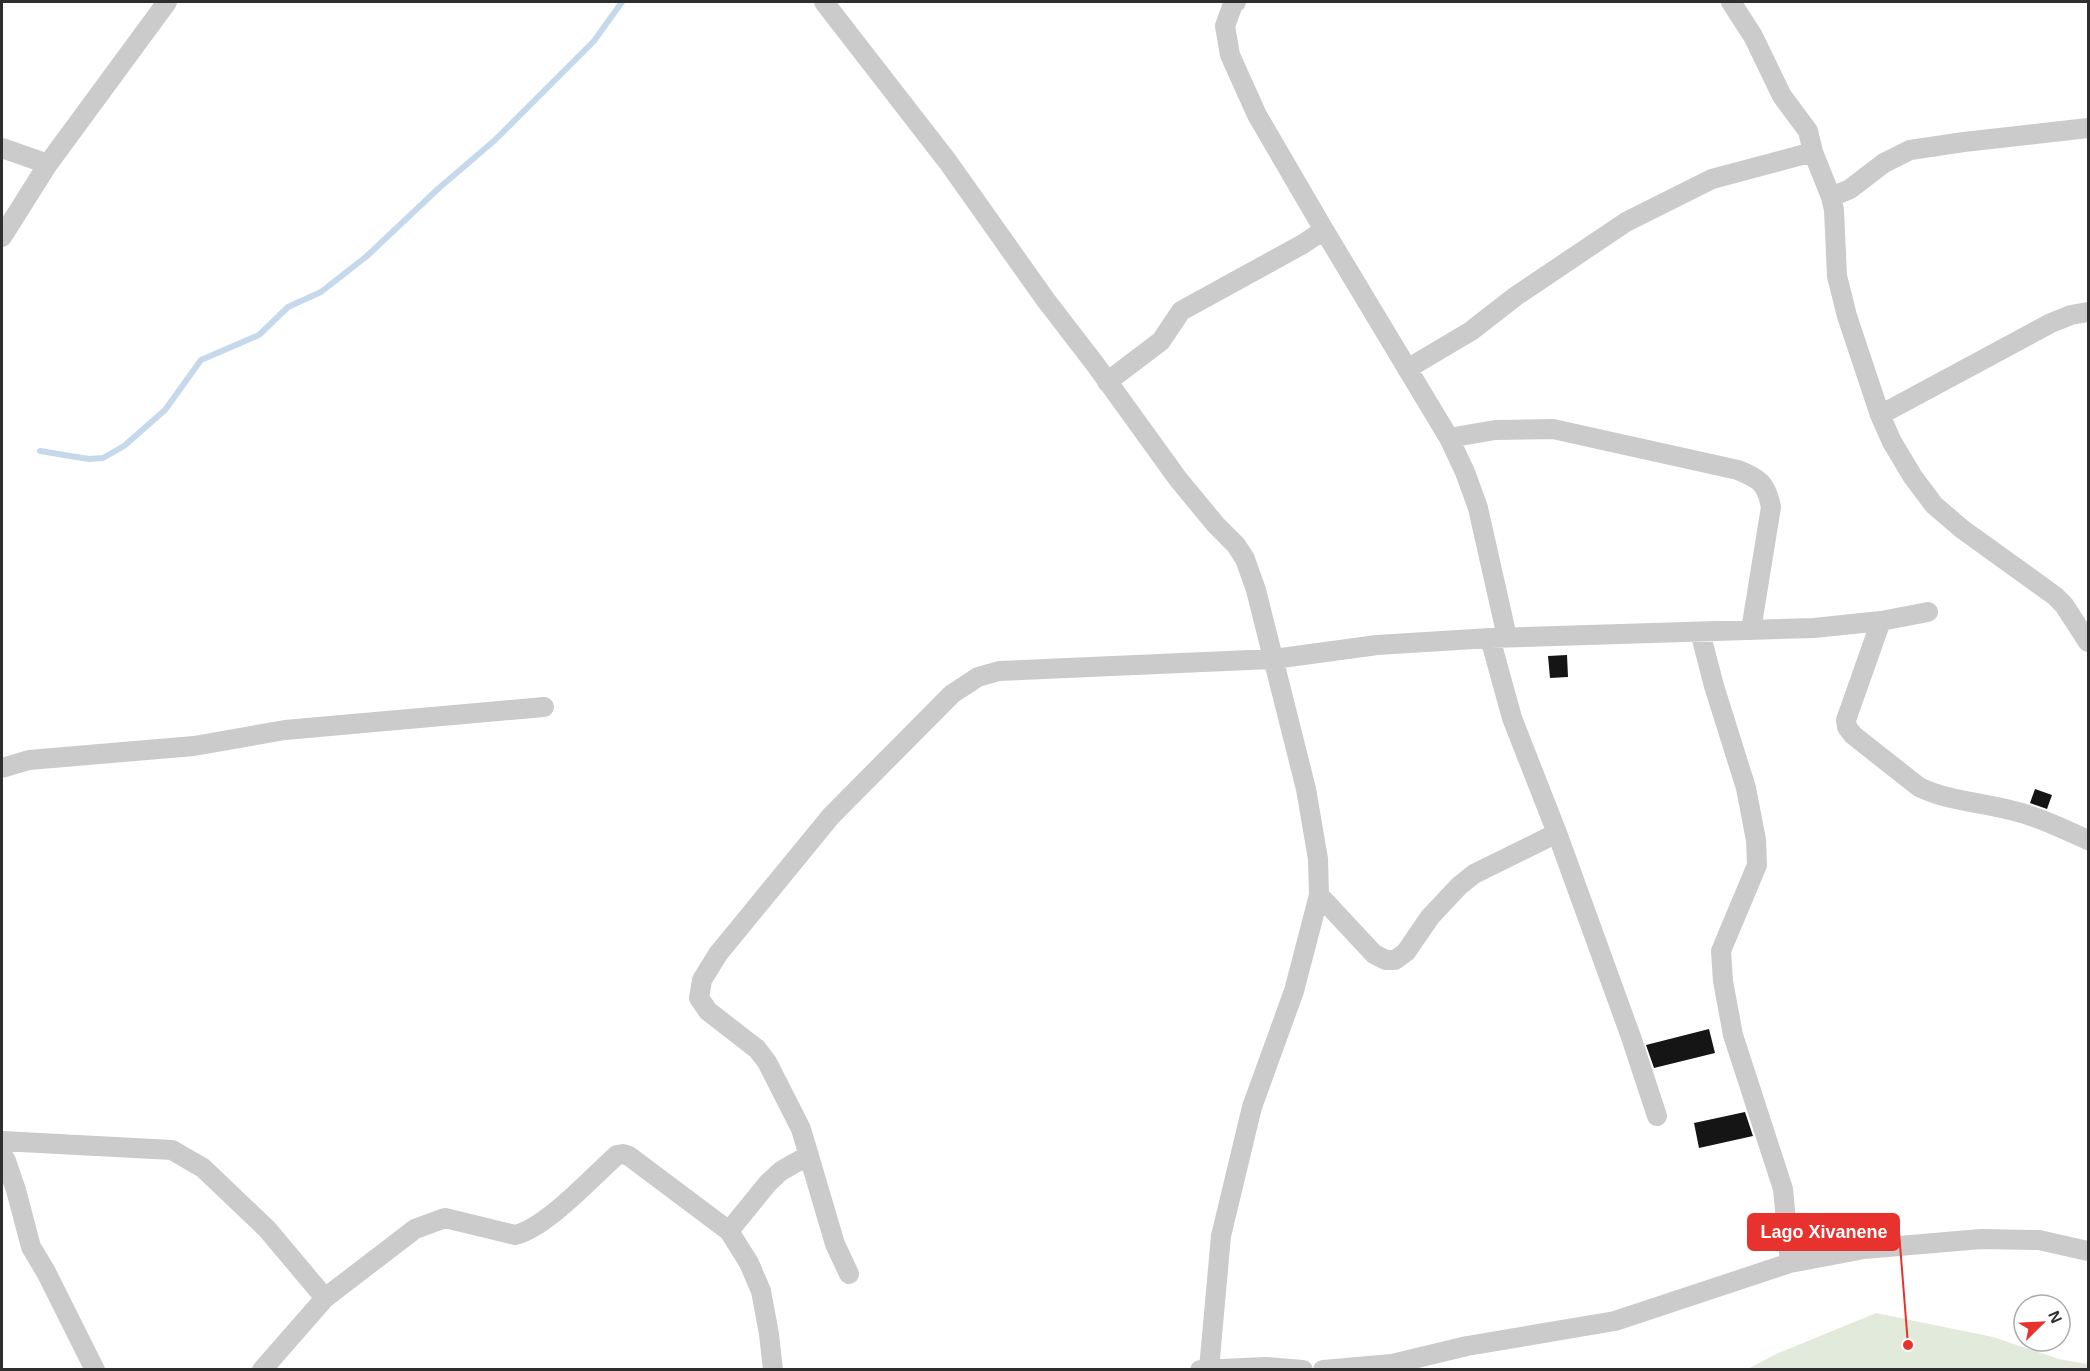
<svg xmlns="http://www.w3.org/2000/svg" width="2090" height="1371" font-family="Arial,sans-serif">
	<rect width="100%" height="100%" fill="#fff"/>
	<path fill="#e2ebdb" d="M 1876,1313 L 1993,1337 L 2059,1359 L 2088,1364 L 2088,1369 L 1748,1369 L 1776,1354 Z"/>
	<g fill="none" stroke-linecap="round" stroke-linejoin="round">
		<path stroke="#c6d9ec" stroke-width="6" d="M 40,451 L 89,459 L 103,458 L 124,446 L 165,410 L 201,360 L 259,335 L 288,307 L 321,292 L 367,256 L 439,188 L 495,140 L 594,41 L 622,2"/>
	</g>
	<path fill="#151515" d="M 1567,655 L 1568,677 L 1550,678 L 1548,656 Z
		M 2035,789 L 2052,795 L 2047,809 L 2030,803 Z
		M 1709,1029 L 1715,1053 L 1654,1068 L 1646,1045 Z
		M 1745,1112 L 1753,1136 L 1699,1148 L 1694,1123 Z"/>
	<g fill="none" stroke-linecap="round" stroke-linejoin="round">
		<path stroke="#cbcbcb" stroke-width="20" d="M 824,2 L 948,162 L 1045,299 L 1095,364 L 1178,479 L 1216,525 L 1236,545 L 1245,559 L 1256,590 L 1306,789 L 1318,859 L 1319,895 L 1294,991 L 1252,1107 L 1221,1236 L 1209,1369
			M 1236,2 L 1233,4 L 1225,26 L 1230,55 L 1257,115 L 1324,230 L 1449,438 L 1465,472 L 1478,508 L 1507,637
			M 1731,2 L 1753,36 L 1782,96 L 1808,131 L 1813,152 L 1831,197 L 1834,210 L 1837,276 L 1847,316 L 1880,415 L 1892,442 L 1913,477 L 1934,505 L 1962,529 L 2055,596 L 2064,605 L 2088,642
			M 2,148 L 48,164
			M 1831,197 L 1850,189 L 1884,163 L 1910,150 L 1964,142 L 2088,128
			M 2,237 L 48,164 L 167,2
			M 1407,369 L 1471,331 L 1516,296 L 1626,222 L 1712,179 L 1813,152
			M 1107,382 L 1161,341 L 1181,311 L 1303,244 L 1324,230
			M 1880,415 L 2051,323 L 2071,315 L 2088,312
			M 1449,438 L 1495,430 L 1553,429 L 1738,470 C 1759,479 1766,482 1771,507 L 1751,630
			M 1881,621 L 1846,720 L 1847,727 L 1853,735 L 1919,787 C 1948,801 1979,802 2010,810 C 2037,816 2063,829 2088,840
			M 1700,632 L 1714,686 L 1746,788 L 1756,840 L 1757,865 L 1721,951 L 1723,981 L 1733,1035 L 1783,1189 L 1790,1263
			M 1490,638 L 1512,718 L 1557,833 L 1631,1037 L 1657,1116
			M 2,768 L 29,760 L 194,746 L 285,730 L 544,707
			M 1319,895 L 1374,954 L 1386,960 L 1395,960 L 1406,952 L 1430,917 L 1459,886 L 1474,874 L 1557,833
			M 2,1141 L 172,1150 L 203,1168 L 267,1229 L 325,1298
			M 2,1154 L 6,1161 L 16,1190 L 31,1247 L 46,1272 L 95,1370
			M 729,1231 L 768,1183 L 781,1171 L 809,1155
			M 849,1274 L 835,1244 L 801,1129 L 767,1062 L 757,1049 L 708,1011 L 699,998 L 702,980 L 718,954 L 831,816 L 952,694 L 978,677 L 999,671 L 1274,659 L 1377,645 L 1490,638 L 1814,628 L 1881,621 L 1928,612
			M 262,1370 L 325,1298 L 415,1229 L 445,1218 L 515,1235 C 546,1228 592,1177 617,1155 L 623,1154 L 629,1156 L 729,1231 L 749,1263 L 761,1291 L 769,1334 L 773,1370
			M 1200,1370 L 1266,1367 L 1303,1370
			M 1323,1370 L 1392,1364 L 1467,1346 L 1615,1321 L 1790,1263 L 1864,1249 L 1981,1239 L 2039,1240 L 2088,1251"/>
	</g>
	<path fill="none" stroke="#e8322d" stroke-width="2" d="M1908 1345L1899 1232"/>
	<circle fill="#e8322d" stroke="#fff" stroke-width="2" cx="1908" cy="1345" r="6"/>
	<rect fill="#e8322d" stroke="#e8322d" stroke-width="2" x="1748" y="1214" width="151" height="36" rx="6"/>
	<g font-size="18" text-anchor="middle" font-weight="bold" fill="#fff">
		<text x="1824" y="1238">Lago Xivanene</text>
	</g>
	<rect width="2090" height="1371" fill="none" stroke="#2e2e2e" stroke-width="6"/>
	<g transform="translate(2042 1323) rotate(66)"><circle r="28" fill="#ffffff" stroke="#ababab" stroke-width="1.5"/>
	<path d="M0-4.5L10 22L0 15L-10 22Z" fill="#e8322d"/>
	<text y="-9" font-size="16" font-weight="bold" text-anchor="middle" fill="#2e2e2e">N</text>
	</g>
</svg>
